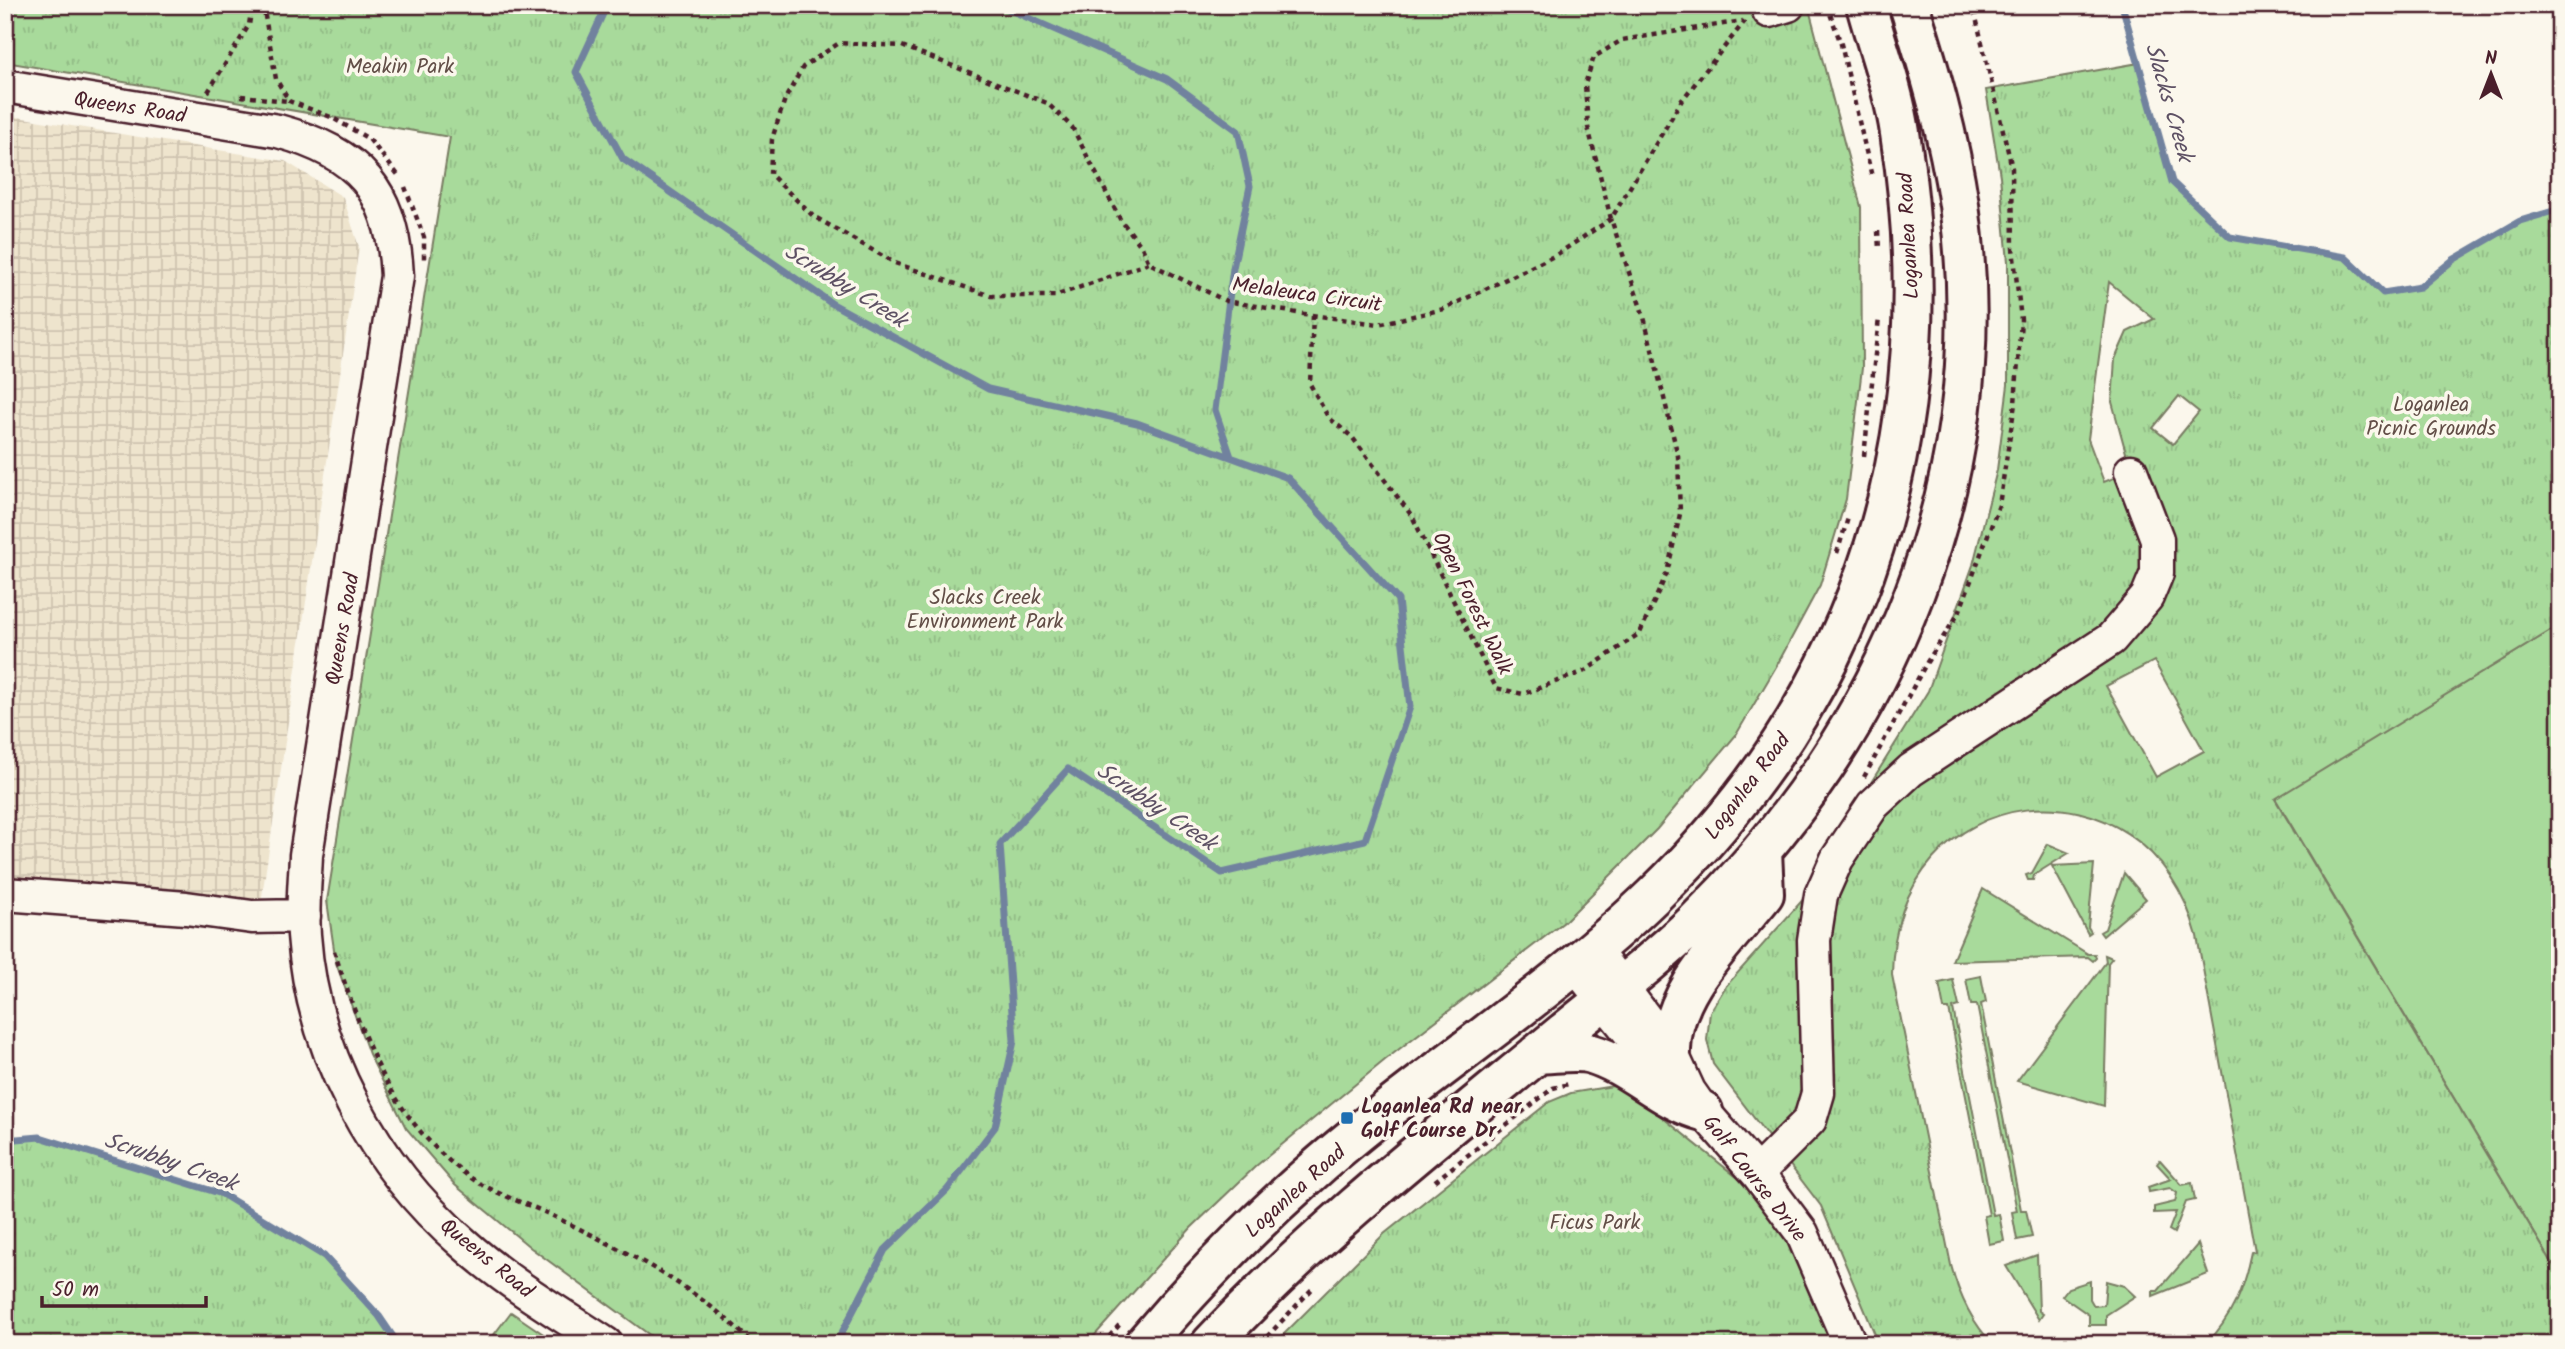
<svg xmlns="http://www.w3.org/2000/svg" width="2565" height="1349" font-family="Kalam,sans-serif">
	<defs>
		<pattern id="industrial-grid" width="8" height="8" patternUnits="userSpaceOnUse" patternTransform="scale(1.75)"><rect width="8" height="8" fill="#eee4cd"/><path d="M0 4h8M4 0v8" fill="none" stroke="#cec3b0"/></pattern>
		<pattern id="park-tufts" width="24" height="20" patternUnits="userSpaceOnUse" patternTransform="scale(1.75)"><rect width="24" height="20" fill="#a8da9b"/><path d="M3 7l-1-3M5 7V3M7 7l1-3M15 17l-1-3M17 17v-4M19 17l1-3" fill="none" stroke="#92bb86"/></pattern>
	</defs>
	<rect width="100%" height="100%" fill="#fbf7ec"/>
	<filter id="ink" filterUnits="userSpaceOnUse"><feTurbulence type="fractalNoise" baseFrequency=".0143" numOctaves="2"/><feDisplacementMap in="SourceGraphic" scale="14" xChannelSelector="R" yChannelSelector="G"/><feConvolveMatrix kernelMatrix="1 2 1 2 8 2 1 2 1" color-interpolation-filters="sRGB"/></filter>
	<g filter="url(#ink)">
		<path fill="url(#industrial-grid)" d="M 5,115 L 285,161 L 343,197 L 359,247 L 259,916 L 5,912 Z"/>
		<path fill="#a8da9b" stroke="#797c63" stroke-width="2" d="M 2560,625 L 2560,1276 L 2275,798 Z
			M 2048,844 L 2069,853 L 2034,875 L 2033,880 L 2028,880 L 2026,875 L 2032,873 Z
			M 2094,864 L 2088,927 L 2091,932 L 2088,934 L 2052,866 Z
			M 2124,873 L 2146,899 L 2103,936 L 2100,932 L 2105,929 Z
			M 1983,889 L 2088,954 L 2095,954 L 2096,958 L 2093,961 L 2088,957 L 1952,961 Z
			M 2105,955 L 2112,958 L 2108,963 L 2104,1106 L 2017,1081 L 2106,962 Z
			M 1981,976 L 1986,1002 L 1981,1004 L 2021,1210 L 2026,1210 L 2032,1237 L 2017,1240 L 2012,1212 L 2017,1211 L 1977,1005 L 1971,1005 L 1966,979 Z
			M 1953,980 L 1959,1006 L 1953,1008 L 1993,1215 L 1999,1214 L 2004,1241 L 1989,1244 L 1984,1216 L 1989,1215 L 1949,1009 L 1944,1009 L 1939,983 Z
			M 2160,1160 L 2182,1185 L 2192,1183 L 2195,1200 L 2186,1202 L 2174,1233 L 2169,1230 L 2176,1212 L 2154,1213 L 2154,1207 L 2175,1202 L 2177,1193 L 2170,1188 L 2149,1192 L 2148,1187 L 2171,1179 L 2157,1164 Z
			M 2198,1244 L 2208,1274 L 2153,1296 L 2153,1291 L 2158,1291 Z
			M 2037,1255 L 2039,1311 L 2043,1314 L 2039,1320 L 2006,1266 Z
			M 2090,1281 L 2090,1299 L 2094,1306 L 2104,1305 L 2106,1281 L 2124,1286 L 2135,1296 L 2106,1315 L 2106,1325 L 2089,1325 L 2089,1315 L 2062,1296 L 2068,1288 Z"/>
		<path fill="url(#park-tufts)" stroke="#797c63" stroke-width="2" fill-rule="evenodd" d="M 5,5 L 1808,5 L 1861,207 L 1862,368 L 1846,499 L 1820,585 L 1777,665 L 1736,735 L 1657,829 L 1564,922 L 1385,1060 L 1256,1166 L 1191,1228 L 1087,1344 L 662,1344 L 531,1248 L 455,1185 L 406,1128 L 369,1054 L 336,963 L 327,901 L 450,137 L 5,62 Z
			M 2139,63 L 2172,182 L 2230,237 L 2345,257 L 2383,293 L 2420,287 L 2453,260 L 2520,221 L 2560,209 L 2560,625 L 2275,799 L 2560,1276 L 2560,1344 L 2206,1344 C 2232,1318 2244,1287 2251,1252 L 2255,1251 L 2197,936 C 2145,745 1894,777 1892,975 L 1951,1265 C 1959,1295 1971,1322 1993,1344 L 1879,1344 L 1821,1206 L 1713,1064 L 1707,1040 L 1710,1012 L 1726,986 L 1824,876 L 1859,820 L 1867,789 L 1928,691 L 1973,565 L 1997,470 L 2008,385 L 2008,262 L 2000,176 L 1986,90 ZM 2109,282 L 2154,319 L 2127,332 L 2115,359 L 2112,402 L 2131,471 L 2104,482 L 2088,439 ZM 2179,396 L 2199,412 L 2173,444 L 2153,428 ZM 2154,661 L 2204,751 L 2156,777 L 2106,686 Z
			M 1613,1086 L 1632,1093 L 1774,1207 L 1834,1344 L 1274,1344 L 1384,1234 L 1549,1102 L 1571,1093 Z
			M 40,1137 L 222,1194 L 324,1256 L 379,1316 L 398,1344 L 5,1344 L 5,1140 Z
			M 511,1312 L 558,1344 L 487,1344 Z"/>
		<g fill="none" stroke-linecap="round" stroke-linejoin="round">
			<path stroke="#71829e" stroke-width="7" d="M 607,5 L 576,72 L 623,159 L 831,303 L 988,389 L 1137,423 L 1288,478 L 1398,600 L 1410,707 L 1365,840 L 1222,873 L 1068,769 L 1000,844 L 1014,1041 L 995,1127 L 947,1190 L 885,1250 L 836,1344
				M 999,5 L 1167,79 L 1238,131 L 1250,186 L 1233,268 L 1215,410 L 1231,457
				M 2122,5 L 2172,182 L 2230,237 L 2345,257 L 2383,293 L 2420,287 L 2453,260 L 2520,221 L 2560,209
				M 5,1140 L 40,1137 L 222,1194 L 324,1256 L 379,1316 L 398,1344"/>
			<defs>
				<path id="minor" d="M 1769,11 L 1788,5
					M 5,86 L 278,131 C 359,153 393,190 397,276 L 306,855 C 305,881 302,909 304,935 C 312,1052 374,1166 463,1243 C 506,1282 558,1312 606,1344
					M 5,894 L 186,908 L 252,917 L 304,916
					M 1593,949 L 1671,1052 L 1689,1091 L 1703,1111 L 1757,1173 L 1802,1233 L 1850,1344
					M 1574,964 L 1655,1064
					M 1757,1173 L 1810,1120 L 1818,1093 L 1814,940 L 1821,895 L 1837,859 L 1873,805 L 1911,770 L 2111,639 L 2147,597 L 2157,573 L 2157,539 L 2131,471"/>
				<path id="major" d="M 1671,1052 C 1670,990 1728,940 1764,894 L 1762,851
					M 1537,1054 C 1554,1054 1576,1049 1592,1054 C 1632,1066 1661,1100 1703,1111
					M 1144,1344 C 1194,1285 1248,1229 1305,1178 C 1417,1078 1545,1000 1653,896 C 1867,690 1946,425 1900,133 C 1894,90 1877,47 1866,5
					M 1211,1344 C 1319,1229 1442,1133 1563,1033 C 1608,996 1655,961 1696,921 C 1889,733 1997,476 1959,205 C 1949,136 1930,71 1909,5"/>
			</defs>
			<use href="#minor" stroke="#4a1f2b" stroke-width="37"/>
			<use href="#major" stroke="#4a1f2b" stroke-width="44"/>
			<path stroke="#4a1f2b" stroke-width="4.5" stroke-dasharray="5 5" stroke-linecap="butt" d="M 263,5 L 276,79 L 289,101 L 331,117 L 369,139 L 399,176
				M 1827,5 L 1841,44 L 1872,177
				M 208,92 L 249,25 L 252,5
				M 241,96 L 288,101
				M 405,187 L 424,237 L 424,262
				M 1878,231 L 1879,250
				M 1149,263 L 1055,296 L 991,296 L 895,263 L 813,216 L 770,174 L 772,139 L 785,99 L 803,67 L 839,43 L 902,46 L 1047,103 L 1072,127 L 1120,219 L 1142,247 L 1149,263 L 1226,301 L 1297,313 L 1378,324 L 1444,309 L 1556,255 L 1611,219 L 1682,100 L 1745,21
				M 1313,315 L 1310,384 L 1328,417 L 1352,437 L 1412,516 L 1496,688 L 1523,694 L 1585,671 L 1640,633 L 1667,573 L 1680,514 L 1678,456 L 1664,398 L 1644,317 L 1611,219 L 1588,127 L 1585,84 L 1594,57 L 1622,40 L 1743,21
				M 1864,456 L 1879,318
				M 1837,553 L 1848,518
				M 1864,777 L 1927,662 L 1959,613 L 1999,505 L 2015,404 L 2021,320 L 2013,248 L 2012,168 L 1973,5
				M 334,951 C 363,1038 390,1118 467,1175 C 491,1193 526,1203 553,1216 C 624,1250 698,1287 753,1344
				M 1435,1181 L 1553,1088 L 1569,1084
				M 1103,1344 L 1120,1324
				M 1260,1344 L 1313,1288"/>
			<use href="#minor" stroke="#fbf7ec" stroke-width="32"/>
			<use href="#major" stroke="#fbf7ec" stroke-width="38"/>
		</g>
	</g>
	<rect fill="#1f6fb2" stroke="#fbf7ec" stroke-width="2.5" x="1340" y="1111" width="14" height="14" rx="3.5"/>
	<g text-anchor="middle" stroke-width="7" stroke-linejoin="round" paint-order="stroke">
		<g font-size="21" fill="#624e47" stroke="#fbf7ec">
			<text x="400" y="73">Meakin Park</text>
			<text x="2431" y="411">Loganlea<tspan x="2431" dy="24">Picnic Grounds</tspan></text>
			<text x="985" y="604">Slacks Creek<tspan x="985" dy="24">Environment Park</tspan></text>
			<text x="1595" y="1229">Ficus Park</text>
		</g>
		<g font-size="21" fill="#4a1f2b" stroke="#fbf7ec">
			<text transform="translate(130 107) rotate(9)" y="7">Queens Road</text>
			<text transform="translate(1908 236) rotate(-93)" y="7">Loganlea Road</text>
			<text transform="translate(1307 294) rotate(8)" y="7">Melaleuca Circuit</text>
			<text transform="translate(1473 603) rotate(64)" y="7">Open Forest Walk</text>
			<text transform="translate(342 629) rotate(-80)" y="7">Queens Road</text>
			<text transform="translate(1747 786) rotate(-53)" y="7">Loganlea Road</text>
			<text transform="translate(1755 1178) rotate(52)" y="7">Golf Course Drive</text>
			<text transform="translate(1295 1191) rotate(-42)" y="7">Loganlea Road</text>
			<text transform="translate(487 1258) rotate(39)" y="7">Queens Road</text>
		</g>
		<g font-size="21" font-weight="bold" fill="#4a1f2b" stroke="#fbf7ec" text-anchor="start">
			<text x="1361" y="1113">Loganlea Rd near<tspan x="1361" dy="24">Golf Course Dr</tspan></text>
		</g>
		<g font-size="23" font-style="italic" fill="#5e5164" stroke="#fbf7ec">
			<text transform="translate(2170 102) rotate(74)" y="8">Slacks Creek</text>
			<text transform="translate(846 285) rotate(32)" y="8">Scrubby Creek</text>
			<text transform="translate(1157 806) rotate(34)" y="8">Scrubby Creek</text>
			<text transform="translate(171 1161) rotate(19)" y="8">Scrubby Creek</text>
		</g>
	</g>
	<rect width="2565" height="1349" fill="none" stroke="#fbf7ec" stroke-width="28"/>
	<rect x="14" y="14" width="2537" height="1321" fill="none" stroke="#4a1f2b" stroke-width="2.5" filter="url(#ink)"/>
	<g transform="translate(2491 74)" stroke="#fbf7ec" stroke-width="5" paint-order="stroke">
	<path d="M0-5L12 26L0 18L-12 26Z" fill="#4a1f2b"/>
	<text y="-10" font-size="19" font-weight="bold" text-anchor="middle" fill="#4a1f2b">N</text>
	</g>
	<path d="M42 1296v10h164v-10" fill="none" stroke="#4a1f2b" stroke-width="3.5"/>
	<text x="52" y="1296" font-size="21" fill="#4a1f2b" stroke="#fbf7ec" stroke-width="5" paint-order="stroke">50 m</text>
</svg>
